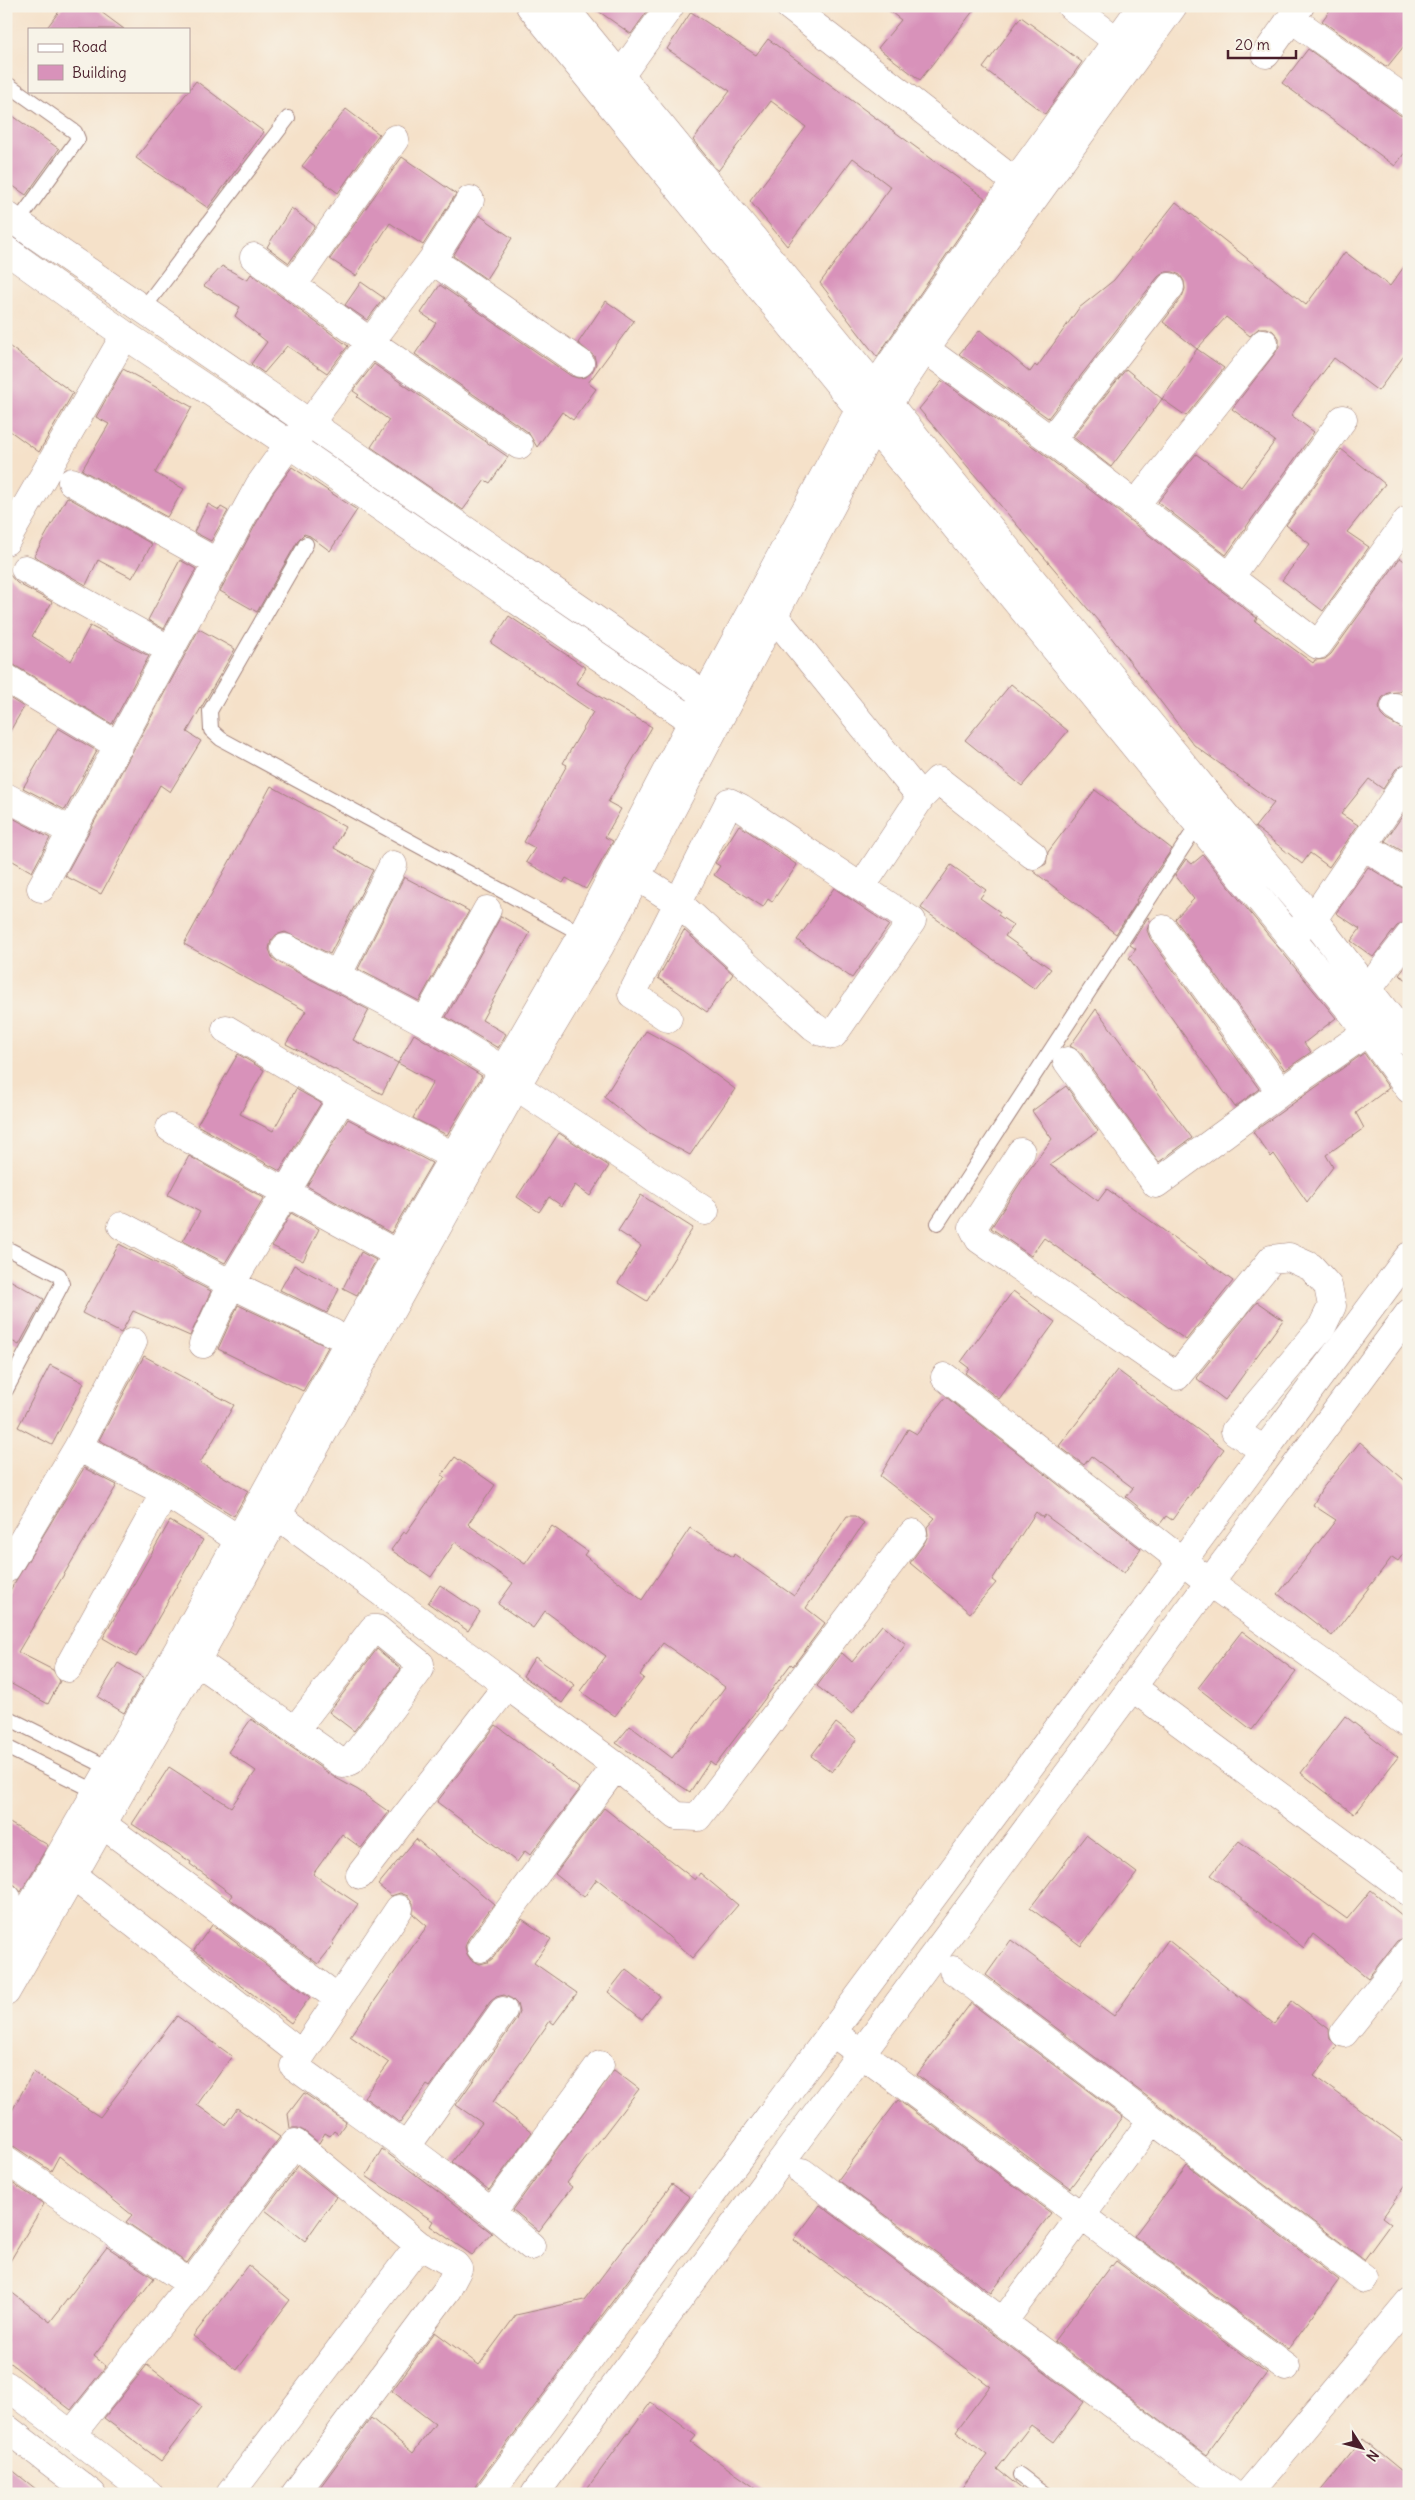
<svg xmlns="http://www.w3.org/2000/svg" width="1415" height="2500" font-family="Delius,sans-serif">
	<rect width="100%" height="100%" fill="#f7f3e8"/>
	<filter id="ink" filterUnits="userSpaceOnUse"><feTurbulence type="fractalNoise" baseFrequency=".02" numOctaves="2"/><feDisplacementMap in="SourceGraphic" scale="10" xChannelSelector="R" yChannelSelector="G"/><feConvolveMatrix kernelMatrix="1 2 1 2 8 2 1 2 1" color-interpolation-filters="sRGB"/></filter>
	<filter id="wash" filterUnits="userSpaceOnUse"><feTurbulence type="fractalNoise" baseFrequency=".0096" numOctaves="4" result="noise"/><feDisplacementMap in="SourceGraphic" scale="20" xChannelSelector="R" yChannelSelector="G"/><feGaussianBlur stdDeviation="1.12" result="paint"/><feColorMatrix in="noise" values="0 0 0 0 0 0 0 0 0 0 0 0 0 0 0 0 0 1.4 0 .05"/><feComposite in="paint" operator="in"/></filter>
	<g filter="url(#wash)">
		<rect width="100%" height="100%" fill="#f5e1c9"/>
		<g id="blocks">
			<path fill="#d892ba" d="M 63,6 L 93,6 L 124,29 L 46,29 Z
				M 591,6 L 651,6 L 631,34 Z
				M 883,6 L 977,6 L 920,80 L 878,48 L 901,20 Z
				M 1333,6 L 1409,6 L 1409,40 L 1387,67 L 1322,21 Z
				M 691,12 L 756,55 L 768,39 L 985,198 L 877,357 L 820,283 L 891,187 L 853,158 L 787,246 L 750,201 L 806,127 L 771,101 L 718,171 L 693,140 L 730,91 L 667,49 Z
				M 1021,17 L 1082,62 L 1045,114 L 983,68 Z
				M 1308,49 L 1400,115 L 1409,117 L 1409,147 L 1395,166 L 1282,83 Z
				M 196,81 L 264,132 L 208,208 L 136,158 Z
				M 346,109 L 379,134 L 338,193 L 302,166 Z
				M 6,111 L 59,149 L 26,195 L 6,181 Z
				M 402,157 L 456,194 L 423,245 L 390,223 L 356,276 L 330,259 Z
				M 1176,202 L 1306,305 L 1345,252 L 1390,286 L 1409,260 L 1409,349 L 1378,391 L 1334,358 L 1291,415 L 1314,432 L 1226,555 L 1158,502 L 1196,454 L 1241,487 L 1275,441 L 1232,409 L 1276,352 L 1279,346 L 1279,338 L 1273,331 L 1267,328 L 1259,328 L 1250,336 L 1226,317 L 1197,349 L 1163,322 L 1182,297 L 1185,289 L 1184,281 L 1180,275 L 1173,272 L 1165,272 L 1158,277 L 1138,302 L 1048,418 L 959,354 L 980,330 L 1030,372 L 1035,365 L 1037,367 L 1079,308 L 1114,280 Z
				M 291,208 L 315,226 L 289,263 L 267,247 Z
				M 479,215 L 512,238 L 486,279 L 453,256 Z
				M 222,266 L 247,280 L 251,274 L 348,346 L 327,373 L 287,346 L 264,373 L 251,364 L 267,342 L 235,316 L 240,307 L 204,286 Z
				M 361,282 L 384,298 L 367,320 L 345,305 Z
				M 440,285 L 571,376 L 578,378 L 586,377 L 592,372 L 596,364 L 594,356 L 578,343 L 606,301 L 634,321 L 588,383 L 596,389 L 573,420 L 562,412 L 537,447 L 528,432 L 415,354 L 436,323 L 421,313 Z
				M 6,344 L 73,393 L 39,452 L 6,428 Z
				M 1197,349 L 1224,368 L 1186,416 L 1162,399 Z
				M 374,364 L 508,457 L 490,483 L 485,480 L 463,510 L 371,447 L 389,420 L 357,397 L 359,395 L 353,391 Z
				M 123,369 L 192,407 L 155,473 L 184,489 L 167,517 L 82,470 L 109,424 L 96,417 Z
				M 1126,369 L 1162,399 L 1111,467 L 1073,437 Z
				M 942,381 L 1042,453 L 1257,618 L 1255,621 L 1313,663 L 1315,660 L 1325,659 L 1331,654 L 1400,558 L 1409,564 L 1409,679 L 1399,692 L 1388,693 L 1382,698 L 1379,707 L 1381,715 L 1386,720 L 1409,732 L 1409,763 L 1396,769 L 1383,789 L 1369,779 L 1341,814 L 1358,825 L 1329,867 L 1310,853 L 1302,864 L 1255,827 L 1274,803 L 1194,745 L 1104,628 L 919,409 Z
				M 1341,449 L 1385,484 L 1347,532 L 1369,547 L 1323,611 L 1282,580 L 1310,544 L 1286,525 Z
				M 292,467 L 357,510 L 330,551 L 310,536 L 304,534 L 299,539 L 257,612 L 220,591 L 272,494 Z
				M 67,497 L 152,544 L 132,578 L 98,560 L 86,585 L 34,556 Z
				M 208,504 L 219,510 L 221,507 L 228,511 L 211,541 L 194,532 Z
				M 180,560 L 196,569 L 164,629 L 148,620 Z
				M 6,571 L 17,583 L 52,602 L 32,636 L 71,661 L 90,626 L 149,656 L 112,724 L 14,665 L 6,662 Z
				M 509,616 L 586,668 L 576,683 L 652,727 L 608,802 L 621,809 L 605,837 L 613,841 L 586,889 L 566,878 L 563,883 L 526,862 L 535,848 L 524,842 L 567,765 L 563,763 L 593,712 L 491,643 Z
				M 199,629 L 235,649 L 187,732 L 201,741 L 170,792 L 160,785 L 101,894 L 65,876 Z
				M 1011,684 L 1068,731 L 1022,786 L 965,740 Z
				M 6,696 L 24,707 L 6,738 Z
				M 58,728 L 97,751 L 65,810 L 23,788 Z
				M 271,786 L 345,827 L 334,848 L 373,870 L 330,954 L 285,932 L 276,935 L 271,941 L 269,949 L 272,957 L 278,962 L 369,1010 L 353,1040 L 398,1063 L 382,1094 L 286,1044 L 306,1011 L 184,944 Z
				M 1095,790 L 1172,849 L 1136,900 L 1137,902 L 1116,934 L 1033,871 L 1046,864 L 1048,852 Z
				M 1409,806 L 1409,855 L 1385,841 Z
				M 9,816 L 50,838 L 32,872 L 6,857 L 6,820 Z
				M 739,825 L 797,865 L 772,902 L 768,899 L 763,907 L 714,875 L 720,866 L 715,863 Z
				M 1203,855 L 1336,1018 L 1304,1043 L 1311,1052 L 1285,1070 L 1175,919 L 1194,899 L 1175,875 L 1186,859 L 1192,864 Z
				M 951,865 L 986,890 L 980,898 L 1000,912 L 998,915 L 1013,925 L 1005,936 L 1051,969 L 1035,989 L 921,908 Z
				M 1368,867 L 1401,887 L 1409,890 L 1409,921 L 1397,926 L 1373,957 L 1351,941 L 1360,929 L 1336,913 Z
				M 404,877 L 469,911 L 419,1001 L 358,969 Z
				M 834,888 L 889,925 L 852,978 L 797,940 Z
				M 501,916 L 530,933 L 482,1020 L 506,1034 L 498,1048 L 446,1017 Z
				M 1148,917 L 1150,921 L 1147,930 L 1150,938 L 1259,1089 L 1235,1107 L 1129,958 L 1136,949 L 1130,945 Z
				M 684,930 L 733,974 L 707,1012 L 658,978 Z
				M 1409,962 L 1409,981 L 1399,975 Z
				M 1096,1009 L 1192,1138 L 1159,1162 L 1080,1052 L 1070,1046 Z
				M 646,1031 L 683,1051 L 735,1089 L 690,1155 L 646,1131 L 604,1097 Z
				M 414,1034 L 482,1076 L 447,1135 L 413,1118 L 433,1082 L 398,1063 Z
				M 1364,1053 L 1389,1088 L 1356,1113 L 1364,1128 L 1326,1155 L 1333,1167 L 1307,1202 L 1274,1154 L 1271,1157 L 1253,1132 Z
				M 238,1054 L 264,1070 L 240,1114 L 273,1131 L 296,1089 L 321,1103 L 280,1171 L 197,1125 Z
				M 1066,1086 L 1098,1131 L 1050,1165 L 1098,1201 L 1107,1189 L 1233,1281 L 1186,1340 L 1044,1238 L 1031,1256 L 991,1228 L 1026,1174 L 1052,1139 L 1032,1111 Z
				M 348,1119 L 432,1163 L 391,1233 L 307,1186 Z
				M 559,1133 L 609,1166 L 590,1196 L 575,1185 L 562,1206 L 549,1197 L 539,1212 L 517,1197 Z
				M 189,1156 L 264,1198 L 225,1263 L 183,1241 L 200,1212 L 168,1195 Z
				M 641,1195 L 693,1228 L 647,1301 L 618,1283 L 641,1246 L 618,1231 Z
				M 291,1213 L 319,1229 L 303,1261 L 272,1246 Z
				M 119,1244 L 211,1291 L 190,1336 L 133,1311 L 121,1333 L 82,1313 Z
				M 361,1252 L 376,1260 L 357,1295 L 343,1288 Z
				M 294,1265 L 339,1289 L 327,1313 L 280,1290 Z
				M 6,1278 L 44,1299 L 19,1345 L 6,1338 Z
				M 1013,1291 L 1055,1322 L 999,1399 L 965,1373 L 969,1368 L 961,1362 Z
				M 1257,1302 L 1283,1320 L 1225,1400 L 1196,1378 Z
				M 238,1305 L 328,1347 L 303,1391 L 218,1349 Z
				M 144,1356 L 234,1405 L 200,1463 L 248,1491 L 234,1516 L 172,1478 L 99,1440 Z
				M 50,1365 L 84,1383 L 52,1445 L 18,1427 Z
				M 1117,1370 L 1224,1449 L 1172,1520 L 1166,1516 L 1160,1524 L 1126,1497 L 1133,1488 L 1091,1456 L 1084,1465 L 1059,1446 Z
				M 946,1397 L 1141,1549 L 1124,1573 L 1045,1515 L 1043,1518 L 1036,1512 L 992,1580 L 996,1583 L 970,1613 L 910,1563 L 925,1542 L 928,1535 L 927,1527 L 935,1518 L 880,1476 L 908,1429 L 917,1434 Z
				M 1360,1442 L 1409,1484 L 1409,1546 L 1398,1561 L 1392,1557 L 1332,1636 L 1278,1594 L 1336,1520 L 1313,1505 L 1321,1490 Z
				M 455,1457 L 495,1485 L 468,1524 L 470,1526 L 525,1564 L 552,1526 L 587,1551 L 584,1555 L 642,1600 L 690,1528 L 733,1557 L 734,1554 L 794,1596 L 847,1516 L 855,1516 L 864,1523 L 806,1608 L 825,1623 L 793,1666 L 791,1664 L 715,1765 L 710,1761 L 690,1792 L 616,1743 L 630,1726 L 672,1758 L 725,1687 L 663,1643 L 640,1675 L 644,1678 L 615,1716 L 580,1691 L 606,1656 L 545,1611 L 533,1628 L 498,1604 L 513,1583 L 455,1542 L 431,1577 L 391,1550 L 404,1532 L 406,1533 L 445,1477 L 442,1475 Z
				M 84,1468 L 117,1485 L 18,1652 L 53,1670 L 60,1681 L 48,1704 L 6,1681 L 6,1597 Z
				M 170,1521 L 203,1540 L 136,1657 L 103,1638 Z
				M 440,1585 L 480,1612 L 468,1631 L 428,1603 Z
				M 882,1625 L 906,1644 L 852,1714 L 817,1686 L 842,1653 L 852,1662 Z
				M 1242,1631 L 1296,1672 L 1252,1730 L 1198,1688 Z
				M 377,1649 L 401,1669 L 354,1731 L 329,1712 Z
				M 535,1657 L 575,1685 L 562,1703 L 523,1676 Z
				M 118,1663 L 144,1678 L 124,1713 L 98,1697 Z
				M 1345,1716 L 1398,1757 L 1354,1814 L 1301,1773 Z
				M 251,1719 L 334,1777 L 358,1790 L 389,1812 L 361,1848 L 342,1834 L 313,1874 L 358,1904 L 332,1943 L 334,1944 L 318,1964 L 230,1899 L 233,1895 L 190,1864 L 191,1862 L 132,1824 L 169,1767 L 231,1807 L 256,1771 L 228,1752 Z
				M 836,1723 L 857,1739 L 832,1772 L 811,1756 Z
				M 496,1725 L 580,1789 L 530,1855 L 525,1851 L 517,1862 L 437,1802 Z
				M 604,1808 L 695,1880 L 700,1873 L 738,1905 L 692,1958 L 657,1926 L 597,1879 L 584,1897 L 555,1874 Z
				M 6,1821 L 48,1845 L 21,1892 L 15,1885 L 6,1882 Z
				M 1086,1835 L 1137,1873 L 1081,1946 L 1030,1908 Z
				M 416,1839 L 494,1904 L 468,1939 L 465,1947 L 467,1954 L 471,1960 L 480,1964 L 488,1962 L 493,1958 L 522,1919 L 551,1939 L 534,1963 L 577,1993 L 554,2024 L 550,2021 L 493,2102 L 532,2132 L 489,2190 L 452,2162 L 482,2123 L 456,2105 L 516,2020 L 519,2012 L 517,2004 L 512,1999 L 504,1995 L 496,1997 L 490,2002 L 430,2087 L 427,2085 L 400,2123 L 364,2097 L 389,2063 L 350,2036 L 427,1926 L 413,1914 L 413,1903 L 408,1896 L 400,1893 L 391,1896 L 378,1885 Z
				M 1239,1841 L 1347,1919 L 1371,1890 L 1409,1921 L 1409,1936 L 1397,1941 L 1368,1978 L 1313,1934 L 1304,1948 L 1211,1875 Z
				M 212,1925 L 310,1997 L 291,2023 L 194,1950 Z
				M 1011,1940 L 1114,2016 L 1168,1940 L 1274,2024 L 1292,2001 L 1329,2029 L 1330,2039 L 1337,2046 L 1314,2076 L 1409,2145 L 1409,2180 L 1383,2217 L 1391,2223 L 1364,2260 L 986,1975 Z
				M 626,1969 L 660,1996 L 642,2019 L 608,1992 Z
				M 971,2003 L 1123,2117 L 1070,2188 L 917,2075 Z
				M 177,2016 L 232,2056 L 197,2105 L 225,2125 L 237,2108 L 280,2137 L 187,2263 L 126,2222 L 132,2215 L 59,2156 L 51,2171 L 15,2147 L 6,2144 L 6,2122 L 33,2072 L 100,2117 Z
				M 614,2070 L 639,2089 L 567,2183 L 572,2187 L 539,2231 L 513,2210 Z
				M 304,2093 L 346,2122 L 338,2134 L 334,2131 L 330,2136 L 325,2133 L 319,2143 L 304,2131 L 298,2128 L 290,2128 L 288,2114 Z
				M 898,2100 L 1051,2213 L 991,2293 L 838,2180 Z
				M 382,2149 L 492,2233 L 472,2255 L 430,2226 L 433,2221 L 366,2176 Z
				M 1187,2165 L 1339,2280 L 1288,2349 L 1134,2236 Z
				M 298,2166 L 336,2197 L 305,2241 L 265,2210 Z
				M 6,2179 L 44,2204 L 6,2268 Z
				M 672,2184 L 690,2197 L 476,2485 L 474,2494 L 315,2494 L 371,2418 L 413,2453 L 435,2424 L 392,2391 L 435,2332 L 479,2365 L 516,2315 L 584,2300 Z
				M 820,2205 L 1084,2402 L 1054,2442 L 1031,2425 L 997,2469 L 1028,2494 L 957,2494 L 987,2455 L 956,2431 L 990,2386 L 794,2240 Z
				M 107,2247 L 154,2278 L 94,2356 L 106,2366 L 71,2410 L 6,2360 L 6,2288 L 50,2322 Z
				M 1116,2261 L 1267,2373 L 1206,2455 L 1054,2341 L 1111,2265 L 1112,2266 Z
				M 248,2265 L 290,2300 L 237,2370 L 193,2336 Z
				M 147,2365 L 202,2407 L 161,2461 L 104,2418 Z
				M 651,2402 L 696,2436 L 691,2442 L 764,2494 L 583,2494 Z
				M 1363,2439 L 1409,2477 L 1409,2494 L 1318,2494 Z
				M 6,2465 L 42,2494 L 6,2494 Z"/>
		</g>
	</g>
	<g filter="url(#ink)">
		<use href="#blocks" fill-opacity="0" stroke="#a0807a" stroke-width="1"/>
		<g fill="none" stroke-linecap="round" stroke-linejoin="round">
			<defs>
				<path id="service" d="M 6,83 L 75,132 L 78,139 L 17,223
					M 143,309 L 288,118
					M 306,544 L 210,711 L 211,730 L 221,739 L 582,934
					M 938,1223 L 1200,821
					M 6,1248 L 59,1275 L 62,1284 L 6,1390
					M 6,1717 L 113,1770
					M 6,1747 L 101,1794
					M 1020,2475 L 1045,2494"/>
				<path id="minor" d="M 789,6 L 1015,182
					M 1071,6 L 1117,41
					M 1292,19 L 1409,102
					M 1266,54 L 1300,6
					M 620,76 L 670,6
					M 254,257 L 370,342 L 519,445
					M 432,260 L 580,363
					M 293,285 L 395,139
					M 925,349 L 1051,440 L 1318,645 L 1407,521
					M 1051,440 L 1170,287
					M 72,482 L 218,563
					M 1136,504 L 1264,343
					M 6,541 L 125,335
					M 25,569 L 170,650
					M 1230,577 L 1343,419
					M 774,616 L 921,797
					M 6,678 L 119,746
					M 1395,707 L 1409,716
					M 6,797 L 71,831
					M 1364,846 L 1409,874
					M 870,874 L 921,797 L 938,780 L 1033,855
					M 635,875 L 677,902 L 813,1026 L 822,1032 L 833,1035 L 912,921 L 741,808 L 729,802 L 632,994 L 668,1018
					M 41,888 L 259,486 L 289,444 L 309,424 L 432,260 L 470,200
					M 1163,929 L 1281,1092
					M 1289,937 L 1313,919 L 1409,778
					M 285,948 L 425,1022 L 503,1070
					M 337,976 L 393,865
					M 1348,1001 L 1368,989 L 1409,936
					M 425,1022 L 487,910
					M 226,1029 L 342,1098 L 455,1157
					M 1067,1061 L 1156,1184 L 1281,1092 L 1386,1019
					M 516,1086 L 705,1211
					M 170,1128 L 397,1254
					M 1021,1152 L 973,1227 L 979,1239 L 1177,1376 L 1272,1259 L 1289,1257 L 1311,1267 L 1328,1286 L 1332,1306 L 1322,1327 L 1235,1431 L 1265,1451
					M 122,1226 L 231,1284 L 333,1333
					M 203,1344 L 231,1284 L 342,1098
					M 945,1377 L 1209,1582 L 1409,1725
					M 78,1447 L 165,1492 L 238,1539
					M 277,1515 L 616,1766 L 676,1816 L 698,1817 L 913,1533
					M 6,1569 L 78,1447 L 133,1342
					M 196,1661 L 343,1764 L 351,1761 L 420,1669 L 420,1664 L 377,1629 L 373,1629 L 295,1730
					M 68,1668 L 165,1492
					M 1132,1687 L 1409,1892
					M 102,1824 L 339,1999
					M 72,1875 L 301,2054
					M 360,1875 L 506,1687
					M 6,1898 L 7,1898
					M 399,1909 L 294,2066 C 374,2124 456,2180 531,2246
					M 481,1948 L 616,1766
					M 953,1970 L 1364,2279
					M 832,2032 L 1286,2367
					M 1344,2033 L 1409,1951
					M 407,2146 L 503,2011
					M 6,2160 L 191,2284
					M 802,2172 L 1233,2494
					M 492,2212 L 600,2065
					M 1003,2322 L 1152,2120
					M 71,2435 L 191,2284 L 295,2143 L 419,2245 L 455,2265 L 458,2269 L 447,2290 L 295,2494
					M 230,2494 L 419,2245
					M 1248,2494 L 1409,2302"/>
				<path id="tertiary" d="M 530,6 L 1368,1032 L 1409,1089
					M 563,6 L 1214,802 L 1313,919 L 1409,1042
					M 6,215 L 720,705
					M 6,250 L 125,335 L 289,444 L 706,730
					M 6,1949 L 178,1650 L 397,1254 L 582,934 L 706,695 L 860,409 L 1015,182 L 1142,6
					M 6,1992 L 196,1661 L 516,1086 L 600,946 L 874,425 L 925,349 L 1173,6
					M 6,2385 L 149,2494
					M 6,2428 L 92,2494
					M 489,2494 L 1409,1256
					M 535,2494 L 1409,1313"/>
			</defs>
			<use href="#service" stroke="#a0807a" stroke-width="16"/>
			<use href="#minor" stroke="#a0807a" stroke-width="29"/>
			<use href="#tertiary" stroke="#a0807a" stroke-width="29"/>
			<use href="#service" stroke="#fff" stroke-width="14"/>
			<use href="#minor" stroke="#fff" stroke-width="28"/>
			<use href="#tertiary" stroke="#fff" stroke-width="28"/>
		</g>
	</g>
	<rect width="1415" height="2500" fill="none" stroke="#f7f3e8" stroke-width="25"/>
	<rect x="28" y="28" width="162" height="65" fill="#f7f3e8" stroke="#b29e9c"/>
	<rect x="38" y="44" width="25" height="8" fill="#ffffff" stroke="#b29e9c"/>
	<text x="72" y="52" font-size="15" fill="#4a1f2b">Road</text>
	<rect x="38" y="65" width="25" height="15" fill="#d892ba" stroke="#b29e9c"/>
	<text x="72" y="78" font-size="15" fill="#4a1f2b">Building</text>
	<g transform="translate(1362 2448) rotate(126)" stroke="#f7f3e8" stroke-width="4" paint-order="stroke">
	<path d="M0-4L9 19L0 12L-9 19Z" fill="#4a1f2b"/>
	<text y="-8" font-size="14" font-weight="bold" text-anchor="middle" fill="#4a1f2b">N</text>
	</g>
	<path d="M1228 50v8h68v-8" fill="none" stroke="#4a1f2b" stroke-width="2.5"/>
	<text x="1235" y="50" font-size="15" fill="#4a1f2b" stroke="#f7f3e8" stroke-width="4" paint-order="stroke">20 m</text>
</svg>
